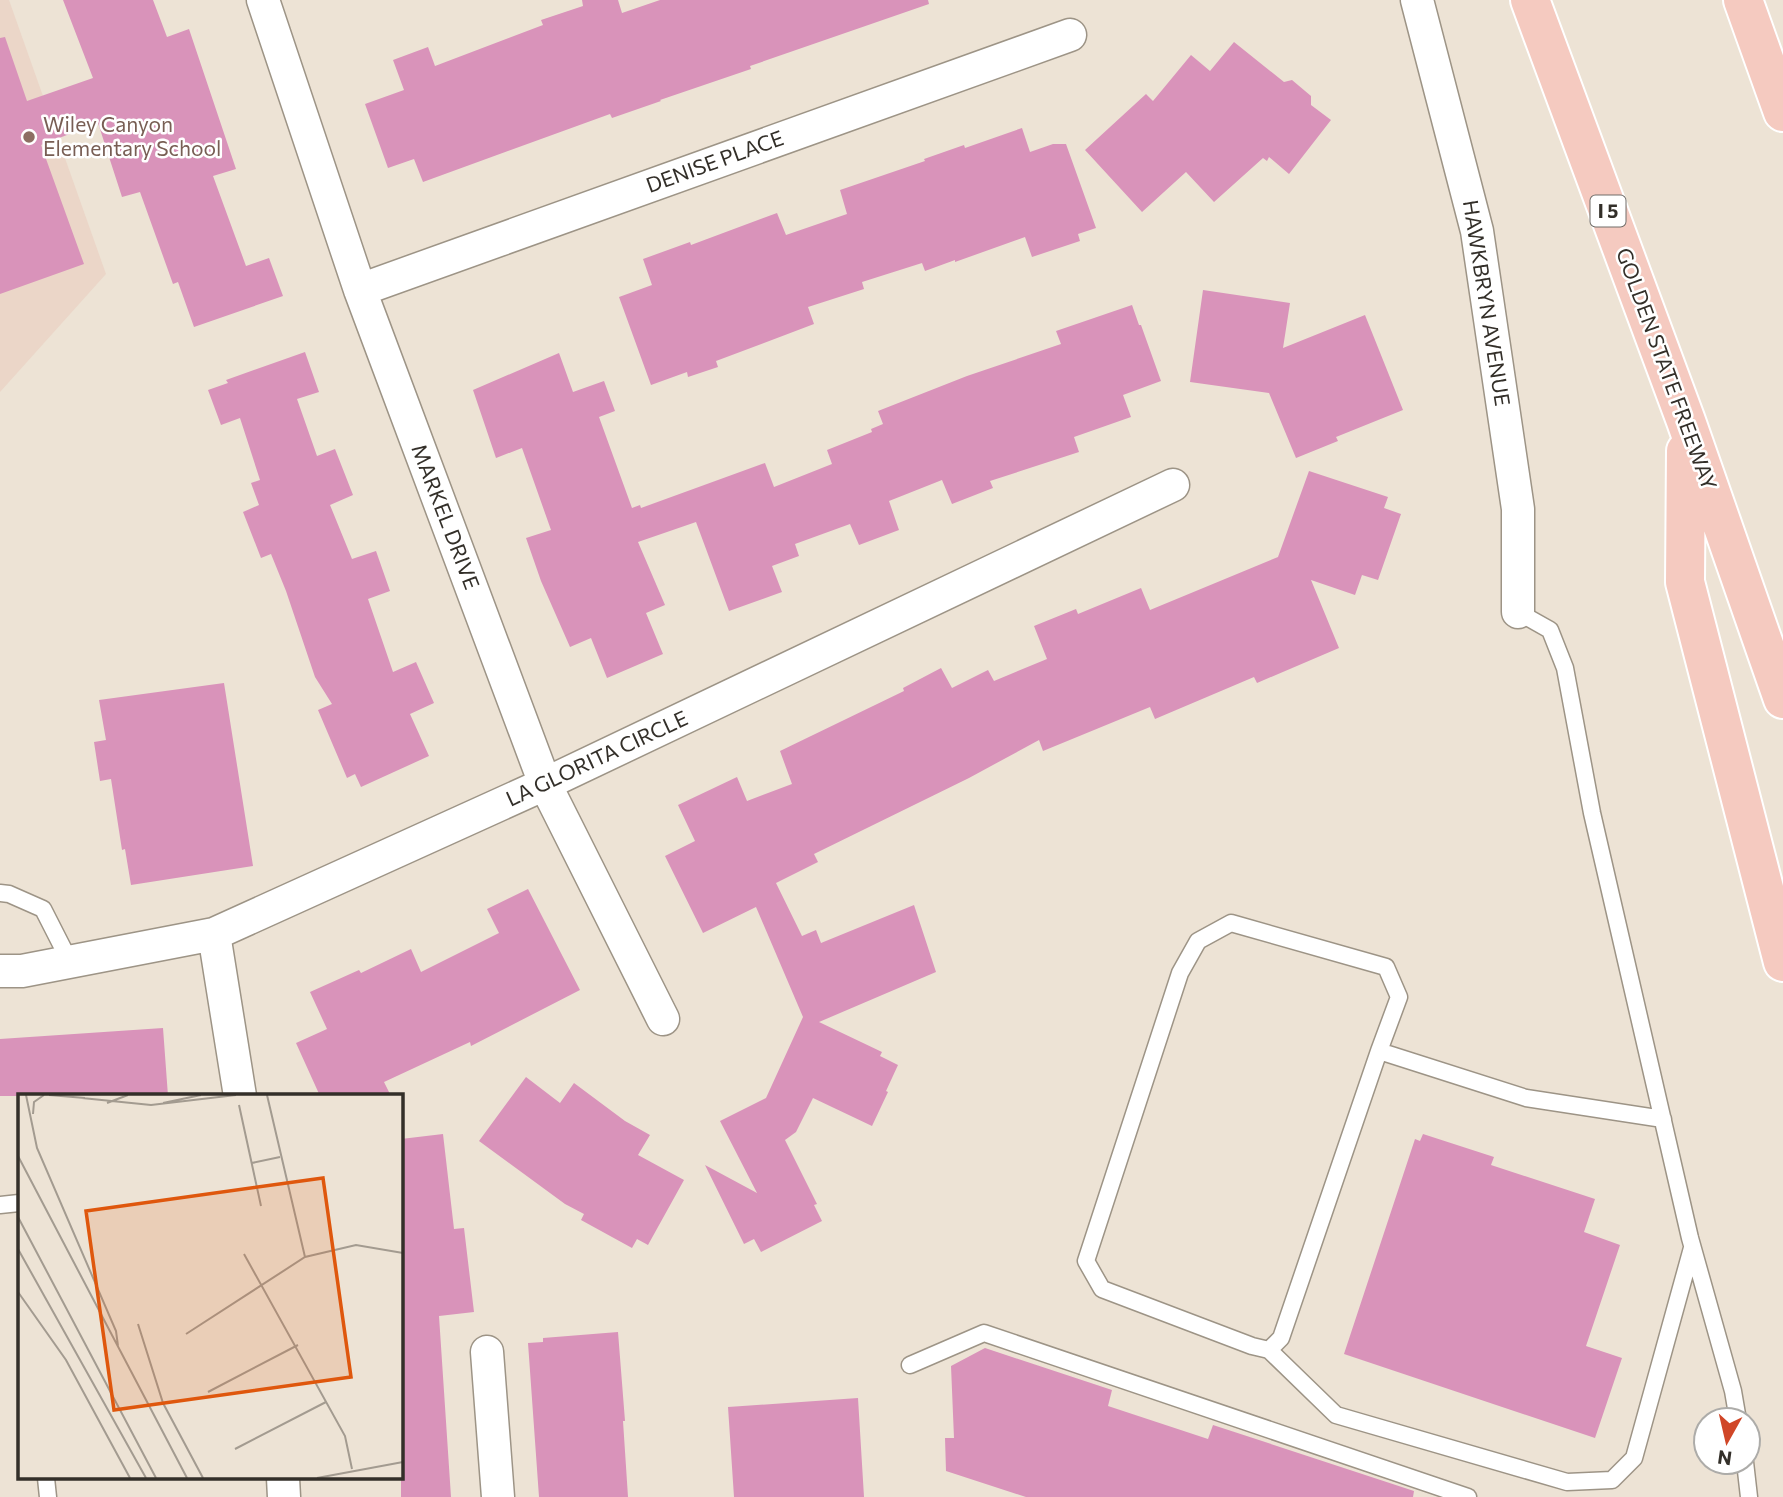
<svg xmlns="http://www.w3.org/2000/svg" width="1783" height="1497" font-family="Commissioner,sans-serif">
	<rect width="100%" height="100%" fill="#ede3d5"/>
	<path fill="#ebd6c8" d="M 0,0 L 9,0 L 106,274 L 0,392 Z"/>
	<path fill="#d993ba" d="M 63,0 L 153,0 L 167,37 L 189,29 L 236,169 L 213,176 L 246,266 L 269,258 L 283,296 L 194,327 L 178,282 L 173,284 L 140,192 L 122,197 L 98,123 L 41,145 L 84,264 L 0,294 L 0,38 L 5,37 L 27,101 L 93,78 Z
		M 582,0 L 618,0 L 622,13 L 660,0 L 928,0 L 929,4 L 750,66 L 751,69 L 660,100 L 661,101 L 612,118 L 610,114 L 423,182 L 414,159 L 388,168 L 365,104 L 404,90 L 393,60 L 428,47 L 435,66 L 543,25 L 541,20 L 583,6 Z
		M 1234,42 L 1284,82 L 1292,80 L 1311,96 L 1311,105 L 1331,120 L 1289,174 L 1269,157 L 1267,161 L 1263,158 L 1214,202 L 1186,172 L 1142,212 L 1085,150 L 1146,94 L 1153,101 L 1191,55 L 1210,71 Z
		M 1022,128 L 1030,152 L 1053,144 L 1066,144 L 1096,228 L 1078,234 L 1080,241 L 1032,257 L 1025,237 L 955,262 L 955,260 L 925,271 L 922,263 L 862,282 L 864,289 L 808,307 L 814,324 L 716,361 L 718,367 L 688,377 L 687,372 L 651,385 L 619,297 L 652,285 L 643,259 L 690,242 L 691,245 L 777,213 L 786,235 L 847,214 L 840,190 L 925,161 L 924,159 L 964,145 L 965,148 Z
		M 1203,290 L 1290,303 L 1283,348 L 1365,315 L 1403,410 L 1336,437 L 1338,441 L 1296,458 L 1269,393 L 1190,382 Z
		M 1132,305 L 1139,325 L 1141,325 L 1161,381 L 1123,395 L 1131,417 L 1074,437 L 1079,452 L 990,481 L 993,488 L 952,504 L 942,480 L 889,501 L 899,530 L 859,545 L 850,524 L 795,544 L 799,556 L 772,566 L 782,592 L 729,611 L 696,522 L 638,542 L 665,605 L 646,613 L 663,654 L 607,678 L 591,638 L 570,647 L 541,581 L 526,538 L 551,530 L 522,448 L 496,458 L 473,390 L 559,353 L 573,392 L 604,381 L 615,411 L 599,417 L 632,508 L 640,505 L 641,508 L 765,463 L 774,487 L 832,464 L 827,450 L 872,432 L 871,429 L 883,424 L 878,411 L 967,376 L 1061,344 L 1056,331 Z
		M 305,352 L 319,392 L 297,399 L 317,456 L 335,449 L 353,495 L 330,505 L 352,559 L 376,551 L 390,591 L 368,599 L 393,672 L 416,662 L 434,703 L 410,714 L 429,756 L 361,787 L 355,774 L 347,778 L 318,710 L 332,704 L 315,677 L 286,591 L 271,554 L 261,558 L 243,512 L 259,505 L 251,483 L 260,480 L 240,418 L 221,425 L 208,390 L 228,383 L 226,380 Z
		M 1309,471 L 1388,497 L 1384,508 L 1401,514 L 1378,580 L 1362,575 L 1355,595 L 1311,580 L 1339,648 L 1257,683 L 1254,677 L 1155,719 L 1150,707 L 1043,751 L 1039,740 L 969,778 L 814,854 L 818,862 L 776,883 L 802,936 L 816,930 L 821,943 L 914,905 L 936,972 L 819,1022 L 882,1052 L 880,1056 L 898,1065 L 886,1091 L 888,1092 L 872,1126 L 813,1098 L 796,1132 L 785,1140 L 817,1204 L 814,1205 L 822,1221 L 761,1252 L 754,1239 L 744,1244 L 705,1165 L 757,1193 L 720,1121 L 766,1098 L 803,1017 L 756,907 L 703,933 L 665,856 L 695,841 L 678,805 L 737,777 L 747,801 L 792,784 L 780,751 L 904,691 L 903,688 L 941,668 L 952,688 L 988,670 L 994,681 L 1047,659 L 1034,626 L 1076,609 L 1078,614 L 1141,588 L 1150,610 L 1278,557 Z
		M 224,683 L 253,866 L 131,885 L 125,849 L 122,850 L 111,779 L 100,781 L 94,742 L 106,740 L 99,700 Z
		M 528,889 L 580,990 L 471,1046 L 470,1042 L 384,1082 L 391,1096 L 320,1096 L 296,1043 L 327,1029 L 310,992 L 359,970 L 361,973 L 411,949 L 421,972 L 499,933 L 487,909 Z
		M 163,1028 L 168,1096 L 0,1096 L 0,1039 Z
		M 526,1077 L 560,1103 L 574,1083 L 625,1121 L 650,1135 L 638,1155 L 684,1180 L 648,1245 L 637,1239 L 632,1248 L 581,1220 L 584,1214 L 565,1204 L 479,1141 Z
		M 443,1134 L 454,1229 L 464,1228 L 474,1312 L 439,1316 L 451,1497 L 401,1497 L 401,1139 Z
		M 1423,1134 L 1494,1157 L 1491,1165 L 1595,1199 L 1584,1232 L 1620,1245 L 1586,1346 L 1622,1358 L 1595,1438 L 1344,1354 L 1415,1139 L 1420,1141 Z
		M 618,1332 L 625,1421 L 623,1421 L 628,1497 L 539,1497 L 528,1343 L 543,1342 L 543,1338 Z
		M 985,1348 L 1112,1390 L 1108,1406 L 1208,1439 L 1213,1425 L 1414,1491 L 1413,1497 L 1026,1497 L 946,1471 L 945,1438 L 954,1438 L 951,1366 Z
		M 858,1398 L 864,1497 L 734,1497 L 728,1407 Z"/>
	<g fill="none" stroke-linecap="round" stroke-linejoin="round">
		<defs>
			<path id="lane" d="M 1518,612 L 1550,630 L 1565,668 L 1592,813 L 1690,1238 L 1733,1391 L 1738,1420
				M 0,893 L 9,894 L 43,909 L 70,962
				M 1379,1051 L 1281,1338 L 1269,1350 L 1252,1346 L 1102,1289 L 1086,1261 L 1180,973 L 1198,941 L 1231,923 L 1386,967 L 1399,997 L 1379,1051 L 1526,1098 L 1663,1119
				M 0,1205 L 19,1203
				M 1269,1350 L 1336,1415 L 1567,1482 L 1612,1480 L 1634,1458 L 1692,1248
				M 910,1365 L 984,1333 L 1468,1497
				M 1745,1462 L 1749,1497
				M 46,1478 L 48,1497"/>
			<path id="street" d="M 263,0 L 360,290 L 545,784 L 663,1019
				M 1417,0 L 1477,231 L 1518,509 L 1518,612
				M 360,290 L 1070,35
				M 214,934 L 240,1096
				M 0,971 L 22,971 L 214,934 L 545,784 L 1173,485
				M 487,1352 L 498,1497
				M 283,1478 L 284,1497"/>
			<path id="highway" d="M 1530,0 L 1686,421 L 1783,699
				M 1743,0 L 1783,112
				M 1686,451 L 1685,582 L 1783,962"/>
		</defs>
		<use href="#lane" stroke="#9d9486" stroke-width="19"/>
		<use href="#street" stroke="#9d9486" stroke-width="35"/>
		<use href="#highway" stroke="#fff" stroke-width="42"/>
		<use href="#lane" stroke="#fff" stroke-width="16"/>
		<use href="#street" stroke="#fff" stroke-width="32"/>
		<use href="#highway" stroke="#f5cac0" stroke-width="38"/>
	</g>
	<circle fill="#8d6e63" stroke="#fff" stroke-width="2.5" cx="29" cy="137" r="7"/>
	<g text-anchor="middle" stroke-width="5" stroke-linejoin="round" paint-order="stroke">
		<rect fill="#fff" stroke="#706d69" stroke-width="2" x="1590.5" y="195.5" width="35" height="31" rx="5"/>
		<g font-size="19" font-weight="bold" fill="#332f29">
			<text x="1608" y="218">I 5</text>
		</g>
		<g font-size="21" fill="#785e54" stroke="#fff" text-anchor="start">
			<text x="43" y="132">Wiley Canyon<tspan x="43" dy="24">Elementary School</tspan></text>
		</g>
		<g font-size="21" fill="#332f29" stroke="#fff">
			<text transform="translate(715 162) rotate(-20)" y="7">DENISE PLACE</text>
			<text transform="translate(1486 303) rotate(81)" y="7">HAWKBRYN AVENUE</text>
			<text transform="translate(1666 369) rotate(70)" y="7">GOLDEN STATE FREEWAY</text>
			<text transform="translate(445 517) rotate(69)" y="7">MARKEL DRIVE</text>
			<text transform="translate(597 759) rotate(-25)" y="7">LA GLORITA CIRCLE</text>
		</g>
	</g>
	<g transform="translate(18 1094)">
		<rect width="385" height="385" fill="#ede3d5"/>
		<path fill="none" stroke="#a39b90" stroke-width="2" d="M 8,1 L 19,54 L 98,237 L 100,252M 31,1 L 67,4M 249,1 L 287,163M 64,4 L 133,11 L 218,1M 89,9 L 110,1M 145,9 L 183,1M 221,11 L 243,112M 15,20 L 16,8 L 26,1M 0,62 L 169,384M 234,69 L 262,63M 0,123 L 138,384M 0,155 L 128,384M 226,160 L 327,342 L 334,375M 0,198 L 48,266 L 112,384M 120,230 L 145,309 L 185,384M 168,240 L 287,163 L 338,151 L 385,159M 190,298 L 280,251M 217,355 L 308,308M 299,384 L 385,368"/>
		<path fill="#df570d" fill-opacity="0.15" stroke="#df570d" stroke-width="3.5" d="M 305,84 L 333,283 L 96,316 L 68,117 Z"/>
		<rect width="385" height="385" fill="none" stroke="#332f29" stroke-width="3.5"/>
	</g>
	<g transform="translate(1727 1441) rotate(188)"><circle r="33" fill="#ffffff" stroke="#adaca9" stroke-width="2"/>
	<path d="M0-5L12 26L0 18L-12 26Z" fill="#d04627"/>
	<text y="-10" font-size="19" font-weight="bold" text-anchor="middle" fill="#332f29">N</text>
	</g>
</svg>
